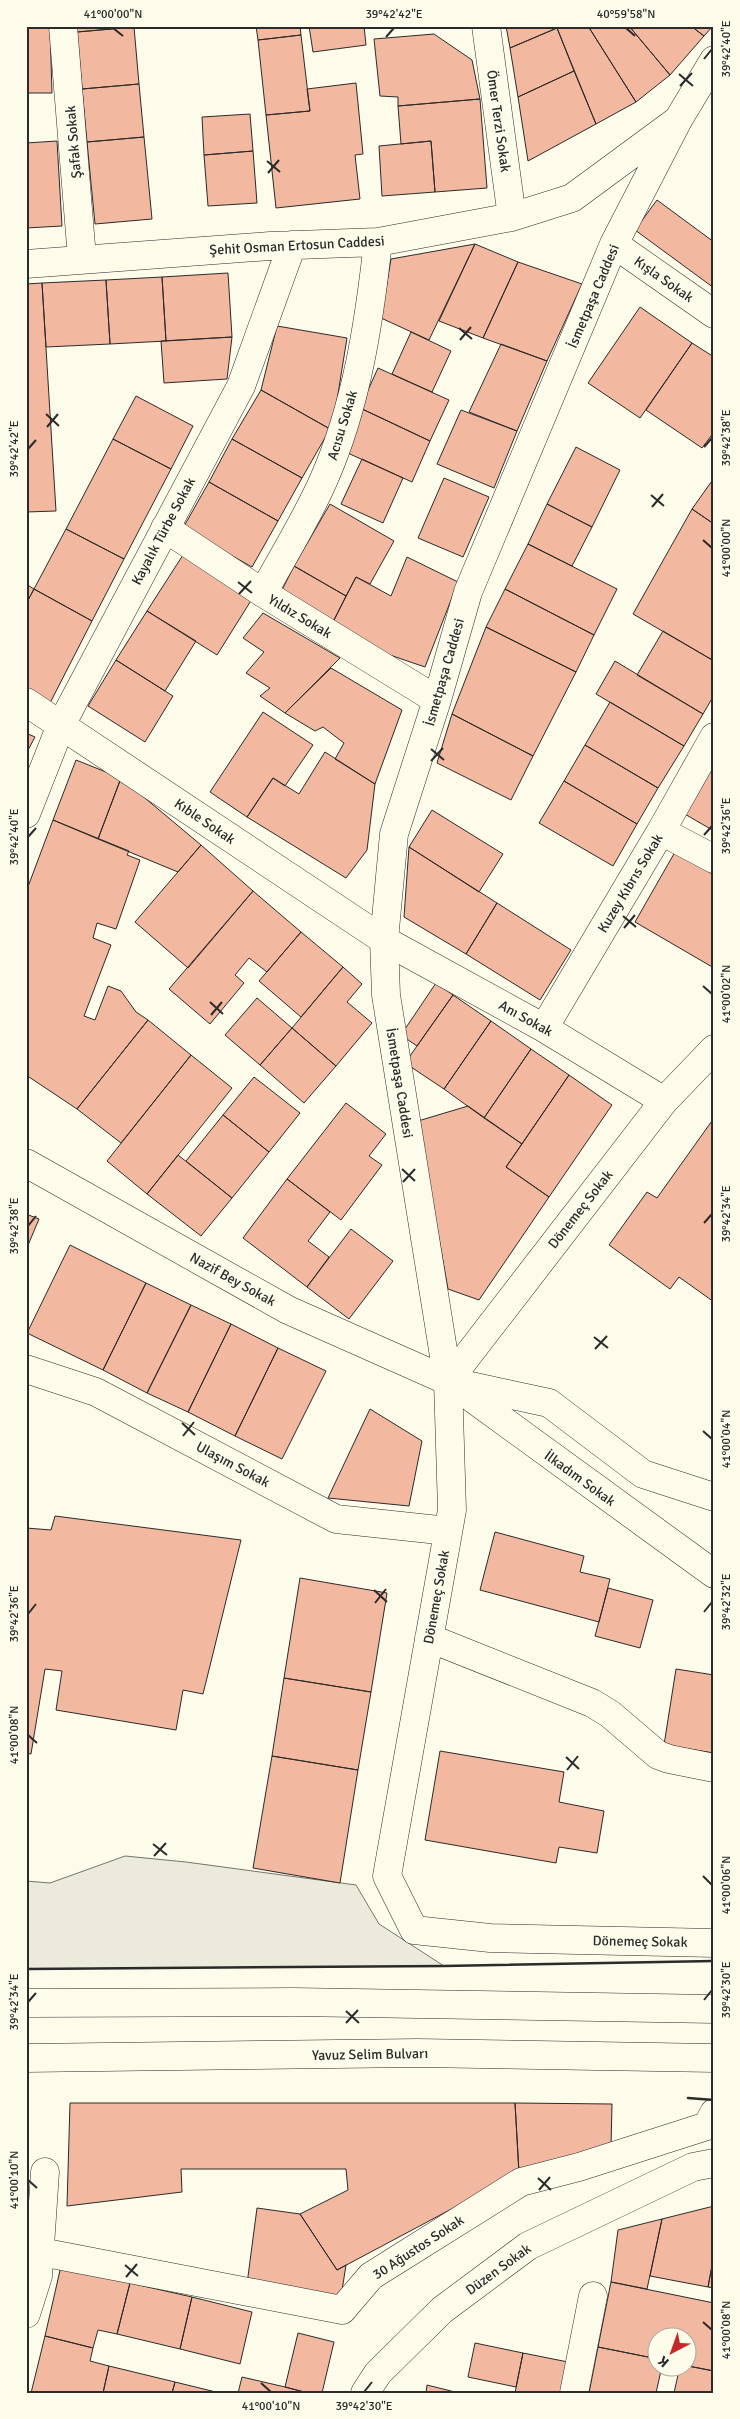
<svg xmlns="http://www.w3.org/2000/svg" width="740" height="2419" font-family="Signika,sans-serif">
	<rect width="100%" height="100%" fill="#fdfbea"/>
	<path fill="#ecebdb" stroke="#74746e" d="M 125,1856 L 186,1862 L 356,1885 L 379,1924 L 444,1966 L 26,1969 L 26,1881 L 50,1883 Z"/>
	<path fill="#f2b8a0" stroke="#2b2b2b" d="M 26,26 L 50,26 L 52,93 L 26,93 Z
		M 76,26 L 134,26 L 134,27 L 77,32 Z
		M 256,26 L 300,26 L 301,35 L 258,40 Z
		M 309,26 L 364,26 L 366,45 L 313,52 Z
		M 506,26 L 556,26 L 557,28 L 510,48 Z
		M 560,26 L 588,26 L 636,102 L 596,124 L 557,28 Z
		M 588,26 L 629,26 L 670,75 L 636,102 Z
		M 629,26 L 691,26 L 704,36 L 670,75 Z
		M 691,26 L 713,26 L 704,36 Z
		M 134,27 L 139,84 L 82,89 L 77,32 Z
		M 557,28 L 574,71 L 518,97 L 510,48 Z
		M 434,34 L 472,60 L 480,99 L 398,106 L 398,97 L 380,96 L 374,39 Z
		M 301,35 L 310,111 L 266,115 L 258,40 Z
		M 574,71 L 596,124 L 528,161 L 518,97 Z
		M 356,83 L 363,154 L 355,155 L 360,199 L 276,208 L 266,115 L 310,111 L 307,89 Z
		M 139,84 L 144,137 L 87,142 L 82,89 Z
		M 480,99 L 487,188 L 435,192 L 431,141 L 401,144 L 398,106 Z
		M 250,114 L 253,151 L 204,155 L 202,117 Z
		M 144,137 L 152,219 L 95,224 L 87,142 Z
		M 57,141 L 62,226 L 26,228 L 26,143 Z
		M 431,141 L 435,192 L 382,196 L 379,146 Z
		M 253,151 L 257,203 L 208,206 L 204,155 Z
		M 657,200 L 714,242 L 714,288 L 635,230 Z
		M 475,244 L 518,262 L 483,338 L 439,321 Z
		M 475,244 L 429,340 L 381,318 L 391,259 Z
		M 518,262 L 582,284 L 547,361 L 483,338 Z
		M 228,273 L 232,337 L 166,341 L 162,277 Z
		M 162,277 L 166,341 L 110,344 L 106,280 Z
		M 106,280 L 110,344 L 46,347 L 42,283 Z
		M 42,283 L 56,511 L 26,512 L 26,284 Z
		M 640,307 L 692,343 L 640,418 L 588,383 Z
		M 277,326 L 347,338 L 337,400 L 330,429 L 261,390 Z
		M 411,332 L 451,351 L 432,392 L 392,374 Z
		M 232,337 L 227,379 L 164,383 L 161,341 Z
		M 692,343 L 714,357 L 714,432 L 702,448 L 646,410 Z
		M 501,344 L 547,361 L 517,431 L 469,412 Z
		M 378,368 L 449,400 L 430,441 L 360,408 Z
		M 261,390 L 330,429 L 302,478 L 232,439 Z
		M 136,396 L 193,426 L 171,469 L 113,439 Z
		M 360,408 L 430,441 L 412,482 L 341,450 Z
		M 461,410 L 517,431 L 494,488 L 437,464 Z
		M 113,439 L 171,469 L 124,559 L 66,529 Z
		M 232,439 L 302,478 L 278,521 L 209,482 Z
		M 576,447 L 620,470 L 592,527 L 547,504 Z
		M 362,459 L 403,478 L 383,523 L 341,504 Z
		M 444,478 L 489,497 L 463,557 L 418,538 Z
		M 714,478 L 714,524 L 692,509 Z
		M 209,482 L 278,521 L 252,567 L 183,528 Z
		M 330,504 L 394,541 L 370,584 L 356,577 L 346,596 L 294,566 Z
		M 547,504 L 592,527 L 572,566 L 528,544 Z
		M 692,509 L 714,524 L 714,661 L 633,614 Z
		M 66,529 L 124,559 L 92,621 L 34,589 Z
		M 528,544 L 617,589 L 594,635 L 505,589 Z
		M 183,555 L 252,599 L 217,655 L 147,611 Z
		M 407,557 L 458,582 L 425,667 L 387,654 L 333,622 L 356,577 L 391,596 Z
		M 294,566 L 346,596 L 333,622 L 281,592 Z
		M 26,584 L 34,589 L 26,604 Z
		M 34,589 L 92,621 L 50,703 L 26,688 L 26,604 Z
		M 505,589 L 594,635 L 576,672 L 486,627 Z
		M 147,611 L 196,641 L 165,691 L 116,660 Z
		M 263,613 L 340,658 L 285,713 L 260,696 L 270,688 L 246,673 L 264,652 L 243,638 Z
		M 486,627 L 576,672 L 533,756 L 452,714 Z
		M 663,631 L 714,661 L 714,695 L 703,714 L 637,675 Z
		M 116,660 L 173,696 L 145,742 L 88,706 Z
		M 615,661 L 703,714 L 684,746 L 596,694 Z
		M 331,668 L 402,710 L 375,784 L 335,759 L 344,743 L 323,727 L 315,731 L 285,713 Z
		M 610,702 L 684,746 L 658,788 L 585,745 Z
		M 263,712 L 313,745 L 285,786 L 273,778 L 247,817 L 210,792 Z
		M 452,714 L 533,756 L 511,800 L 437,763 Z
		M 26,733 L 35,737 L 26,754 Z
		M 585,745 L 658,788 L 637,824 L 564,781 Z
		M 325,752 L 375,784 L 367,850 L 346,878 L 247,817 L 273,778 L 299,794 Z
		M 76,760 L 121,778 L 98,839 L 53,820 Z
		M 714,760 L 714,831 L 683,813 Z
		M 121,778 L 201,845 L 178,872 L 98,839 Z
		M 564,781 L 637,824 L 613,866 L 539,823 Z
		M 432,810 L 503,854 L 479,892 L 409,847 Z
		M 53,820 L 129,851 L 127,855 L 140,860 L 116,929 L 97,923 L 93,938 L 111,945 L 84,1016 L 95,1020 L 108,986 L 121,991 L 136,1012 L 148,1020 L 77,1109 L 26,1075 L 26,892 Z
		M 201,845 L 253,891 L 188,968 L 135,922 Z
		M 409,847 L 497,903 L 466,954 L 404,917 Z
		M 675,852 L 714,875 L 714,968 L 635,922 Z
		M 253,891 L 301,932 L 267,972 L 249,958 L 235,975 L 244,983 L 210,1024 L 169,989 Z
		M 497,903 L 571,950 L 540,1000 L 466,954 Z
		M 301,932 L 343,967 L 301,1017 L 259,981 Z
		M 343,967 L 362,984 L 347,1002 L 372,1023 L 336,1066 L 292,1028 Z
		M 436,983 L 453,995 L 417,1046 L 401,1035 Z
		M 453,995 L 491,1021 L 444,1089 L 405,1063 Z
		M 257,998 L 292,1028 L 260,1065 L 225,1035 Z
		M 148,1020 L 191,1055 L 121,1143 L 77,1109 Z
		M 491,1021 L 531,1049 L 484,1118 L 444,1089 Z
		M 292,1028 L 336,1066 L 304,1103 L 260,1065 Z
		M 531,1049 L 569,1075 L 522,1144 L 484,1118 Z
		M 191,1055 L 232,1088 L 147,1194 L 107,1161 Z
		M 569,1075 L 612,1105 L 549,1197 L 506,1167 Z
		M 254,1077 L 300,1113 L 269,1152 L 223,1115 Z
		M 346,1103 L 386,1134 L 369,1156 L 382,1165 L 341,1220 L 287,1179 Z
		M 468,1106 L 522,1144 L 506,1167 L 549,1197 L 479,1300 L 448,1289 L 418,1121 Z
		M 223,1115 L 269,1152 L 232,1198 L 186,1161 Z
		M 714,1118 L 714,1302 L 679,1277 L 670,1289 L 609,1245 L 647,1192 L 657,1198 Z
		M 178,1155 L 232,1198 L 201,1236 L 147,1194 Z
		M 287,1179 L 330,1212 L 308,1241 L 329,1257 L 307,1287 L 243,1238 Z
		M 26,1214 L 39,1219 L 26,1250 Z
		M 351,1229 L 393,1261 L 349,1319 L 307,1287 Z
		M 70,1245 L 146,1283 L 103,1370 L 27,1333 Z
		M 146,1283 L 191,1305 L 147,1393 L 103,1370 Z
		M 191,1305 L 231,1324 L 188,1412 L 147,1393 Z
		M 231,1324 L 278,1348 L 235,1436 L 188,1412 Z
		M 278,1348 L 326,1371 L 282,1459 L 235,1436 Z
		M 370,1409 L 422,1441 L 409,1506 L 328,1498 Z
		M 55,1516 L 241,1540 L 203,1694 L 183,1690 L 176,1730 L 56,1710 L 62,1671 L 45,1669 L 31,1754 L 26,1753 L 26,1528 L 51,1530 Z
		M 495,1532 L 584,1556 L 580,1572 L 610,1579 L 599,1622 L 480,1590 Z
		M 300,1578 L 387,1593 L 371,1692 L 284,1678 Z
		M 608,1588 L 653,1600 L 640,1648 L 595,1636 Z
		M 676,1669 L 714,1675 L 714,1753 L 664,1745 Z
		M 284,1678 L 371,1692 L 358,1770 L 272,1756 Z
		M 440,1751 L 564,1772 L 559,1802 L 604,1811 L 597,1853 L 559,1847 L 556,1863 L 425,1840 Z
		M 272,1756 L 358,1770 L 340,1883 L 253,1868 Z
		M 70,2103 L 515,2103 L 519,2173 L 337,2270 L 300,2214 L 348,2190 L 346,2169 L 181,2169 L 182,2192 L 67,2206 Z
		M 515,2103 L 612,2104 L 611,2147 L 519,2173 Z
		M 714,2206 L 714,2255 L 708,2287 L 650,2276 L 662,2219 Z
		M 257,2208 L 300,2214 L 337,2270 L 346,2265 L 341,2297 L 247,2284 Z
		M 662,2219 L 647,2289 L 611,2282 L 618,2230 Z
		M 714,2255 L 714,2288 L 708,2287 Z
		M 61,2266 L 130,2283 L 117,2334 L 98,2330 L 93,2348 L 45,2336 Z
		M 611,2282 L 714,2303 L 714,2371 L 688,2366 L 688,2336 L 658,2336 L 658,2359 L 598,2347 Z
		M 130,2283 L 192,2297 L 180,2349 L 117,2334 Z
		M 192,2297 L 252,2312 L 240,2364 L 180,2349 Z
		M 298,2333 L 334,2342 L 322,2393 L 308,2393 L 285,2387 Z
		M 45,2336 L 93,2348 L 90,2361 L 109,2366 L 103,2393 L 31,2393 Z
		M 475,2343 L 523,2353 L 516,2387 L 468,2377 Z
		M 598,2347 L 658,2359 L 658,2366 L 662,2366 L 656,2393 L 589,2393 Z
		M 523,2353 L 568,2362 L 562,2393 L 515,2393 Z
		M 109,2366 L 175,2382 L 172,2393 L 103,2393 Z
		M 680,2366 L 688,2366 L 714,2371 L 714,2393 L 674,2393 Z
		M 242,2377 L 285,2387 L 308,2393 L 238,2393 Z
		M 175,2382 L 220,2393 L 172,2393 Z
		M 427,2385 L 459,2393 L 426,2393 Z"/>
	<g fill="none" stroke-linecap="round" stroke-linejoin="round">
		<defs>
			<path id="minor" d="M 63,26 L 82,258
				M 486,26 L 512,217
				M 678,120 L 614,244 L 468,592 L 437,700 L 394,834 L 384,940 L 386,995 L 448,1381 L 452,1510 L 387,1876 L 414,1930 L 490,1938 L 714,1943
				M 614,244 L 714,314
				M 26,264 L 270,246 L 378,242 L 512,217 L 572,198 L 678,120 L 714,60
				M 165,528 L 263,593 L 437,700
				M 263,593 C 283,556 307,518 324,479 C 357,404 369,323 378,242
				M 26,702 L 384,940 L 544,1028 L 664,1101
				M 26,814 L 61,725 L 241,386 L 292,245
				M 661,831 L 714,859
				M 544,1028 L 661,831 L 714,737
				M 26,1163 L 288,1310 L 448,1381 L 549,1403 L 643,1474 L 714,1497
				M 26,1369 L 96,1392 L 336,1519 L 448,1531
				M 448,1381 L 664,1101 L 714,1049
				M 457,1387 L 714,1574
				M 429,1638 L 592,1703 L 610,1714 L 658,1755 L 669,1759 L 714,1768
				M 41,2252 L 342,2310 L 371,2276 L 521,2182 L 579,2167 L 707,2126 L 714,2113
				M 26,2314 L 38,2276 L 45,2172
				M 365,2393 L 378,2373 L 442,2310 L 528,2246 L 693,2167 L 714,2163
				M 574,2393 L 593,2296"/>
			<path id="major" d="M 26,2003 L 294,2002 L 714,2009
				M 26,2058 L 418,2053 L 714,2058"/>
		</defs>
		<use href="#minor" stroke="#2b2b2b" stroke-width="29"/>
		<use href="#major" stroke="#2b2b2b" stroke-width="29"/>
		<use href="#minor" stroke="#fdfbea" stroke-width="28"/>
		<use href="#major" stroke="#fdfbea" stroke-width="28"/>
		<path stroke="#2b2b2b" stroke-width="2.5" d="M 26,1969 L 444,1966 L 714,1961
			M 688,2098 L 714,2100"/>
	</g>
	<path fill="none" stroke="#2b2b2b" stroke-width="2" d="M 113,28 L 123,36M 626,28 L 635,36M 386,37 L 394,28M 704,59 L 712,49M 679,74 L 693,86M 680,86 L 692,73M 267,161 L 280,172M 268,173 L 279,160M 459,328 L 472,339M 460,340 L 471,327M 46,414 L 59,426M 47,427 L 58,414M 704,447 L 712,438M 28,449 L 36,440M 651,495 L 664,506M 652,507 L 663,494M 703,540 L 712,548M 238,582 L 252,593M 239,594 L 251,581M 431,749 L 444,760M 431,761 L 443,748M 704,835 L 712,826M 28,837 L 36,828M 623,916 L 636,927M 624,928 L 635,915M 703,986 L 712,994M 210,1002 L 223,1014M 211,1015 L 222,1002M 402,1169 L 415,1181M 403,1182 L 415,1169M 704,1223 L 712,1214M 28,1226 L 36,1216M 594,1337 L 608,1348M 595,1349 L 607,1336M 182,1423 L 195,1435M 703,1431 L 712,1439M 183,1436 L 194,1422M 374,1590 L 387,1602M 375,1603 L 386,1589M 704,1612 L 712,1602M 28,1614 L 36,1604M 28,1735 L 37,1743M 566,1757 L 579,1769M 567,1770 L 578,1756M 153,1844 L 167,1855M 154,1856 L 166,1843M 703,1876 L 712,1885M 704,2000 L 712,1990M 28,2002 L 36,1993M 346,2011 L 359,2023M 346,2023 L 358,2010M 538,2178 L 551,2190M 28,2180 L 37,2188M 539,2190 L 550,2177M 125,2265 L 138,2276M 126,2277 L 137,2264M 703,2322 L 712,2330M 261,2383 L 271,2392M 364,2392 L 372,2382"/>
	<g text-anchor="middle" stroke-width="4" stroke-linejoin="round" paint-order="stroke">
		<g font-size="14" fill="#2b2b2b" stroke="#fdfbea">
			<text transform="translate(499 121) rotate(82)" y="5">Ömer Terzi Sokak</text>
			<text transform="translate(73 142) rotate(-95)" y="5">Şafak Sokak</text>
			<text transform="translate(297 245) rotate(-3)" y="5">Şehit Osman Ertosun Caddesi</text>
			<text transform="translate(664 279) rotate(35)" y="5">Kışla Sokak</text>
			<text transform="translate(593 296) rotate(-67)" y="5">İsmetpaşa Caddesi</text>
			<text transform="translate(342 425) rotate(-73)" y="5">Acısu Sokak</text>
			<text transform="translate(163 531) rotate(-62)" y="5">Kayalık Türbe Sokak</text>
			<text transform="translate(300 616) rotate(31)" y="5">Yıldız Sokak</text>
			<text transform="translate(444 672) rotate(-74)" y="5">İsmetpaşa Caddesi</text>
			<text transform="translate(205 821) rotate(34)" y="5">Kıble Sokak</text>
			<text transform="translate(630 883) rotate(-59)" y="5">Kuzey Kıbrıs Sokak</text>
			<text transform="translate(526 1018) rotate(29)" y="5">Anı Sokak</text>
			<text transform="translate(400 1083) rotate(81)" y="5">İsmetpaşa Caddesi</text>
			<text transform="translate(580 1209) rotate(-52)" y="5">Dönemeç Sokak</text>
			<text transform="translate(233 1279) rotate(29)" y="5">Nazif Bey Sokak</text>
			<text transform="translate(233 1464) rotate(28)" y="5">Ulaşım Sokak</text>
			<text transform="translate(580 1478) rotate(36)" y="5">İlkadım Sokak</text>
			<text transform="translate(436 1597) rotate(-80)" y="5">Dönemeç Sokak</text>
			<text transform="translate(640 1941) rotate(1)" y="5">Dönemeç Sokak</text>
			<text transform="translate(370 2054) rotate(-1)" y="5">Yavuz Selim Bulvarı</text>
			<text transform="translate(418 2247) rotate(-33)" y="5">30 Ağustos Sokak</text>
			<text transform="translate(498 2269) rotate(-36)" y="5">Düzen Sokak</text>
		</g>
	</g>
	<rect width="740" height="2419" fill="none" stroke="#fdfbea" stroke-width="55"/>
	<g transform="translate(672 2352) rotate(221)"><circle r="24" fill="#fdfbea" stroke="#a9a89e"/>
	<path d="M0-4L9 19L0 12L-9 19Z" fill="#c62828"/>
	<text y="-8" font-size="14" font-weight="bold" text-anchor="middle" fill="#2b2b2b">K</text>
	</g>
	<rect x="28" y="28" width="684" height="2364" fill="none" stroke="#2b2b2b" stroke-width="2"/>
	<g font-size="12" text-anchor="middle" fill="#2b2b2b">
		<text x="113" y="18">41°00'00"N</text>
		<text x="394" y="18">39°42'42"E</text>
		<text x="626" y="18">40°59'58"N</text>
		<text transform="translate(726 49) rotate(-90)" y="4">39°42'40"E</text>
		<text transform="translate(726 438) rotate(-90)" y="4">39°42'38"E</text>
		<text transform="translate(14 449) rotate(-90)" y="4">39°42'42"E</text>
		<text transform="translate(726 548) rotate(-90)" y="4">41°00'00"N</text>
		<text transform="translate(726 826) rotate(-90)" y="4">39°42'36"E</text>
		<text transform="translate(14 837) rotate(-90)" y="4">39°42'40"E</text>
		<text transform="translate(726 994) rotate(-90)" y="4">41°00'02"N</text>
		<text transform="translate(726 1214) rotate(-90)" y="4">39°42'34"E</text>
		<text transform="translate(14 1226) rotate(-90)" y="4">39°42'38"E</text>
		<text transform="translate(726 1439) rotate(-90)" y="4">41°00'04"N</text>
		<text transform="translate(726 1602) rotate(-90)" y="4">39°42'32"E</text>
		<text transform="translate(14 1614) rotate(-90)" y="4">39°42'36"E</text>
		<text transform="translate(14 1735) rotate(-90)" y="4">41°00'08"N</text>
		<text transform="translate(726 1885) rotate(-90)" y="4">41°00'06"N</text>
		<text transform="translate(726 1990) rotate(-90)" y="4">39°42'30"E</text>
		<text transform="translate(14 2002) rotate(-90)" y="4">39°42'34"E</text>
		<text transform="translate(14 2180) rotate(-90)" y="4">41°00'10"N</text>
		<text transform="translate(726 2330) rotate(-90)" y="4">41°00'08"N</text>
		<text x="271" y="2410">41°00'10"N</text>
		<text x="364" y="2410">39°42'30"E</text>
	</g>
</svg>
